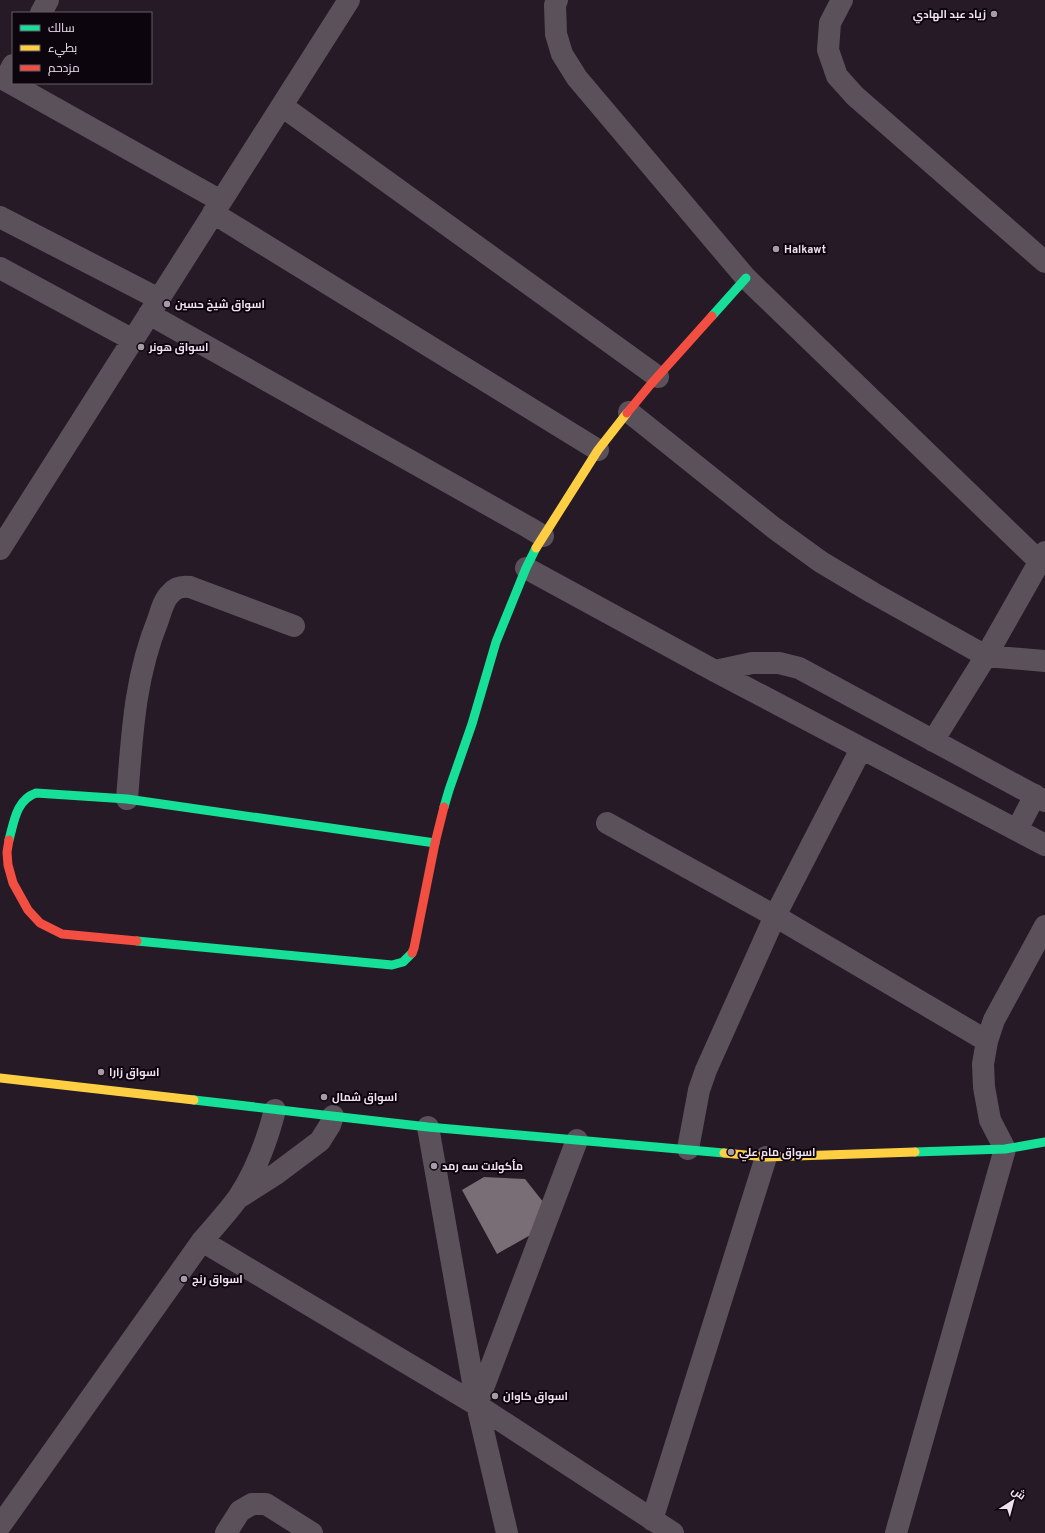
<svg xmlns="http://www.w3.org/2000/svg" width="1045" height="1533" font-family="Overpass,Cairo,sans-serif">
	<rect width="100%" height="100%" fill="#251a25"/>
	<path fill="#7a6e76" d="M 484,1177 L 525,1179 L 544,1203 L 534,1233 L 497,1254 L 462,1190 Z"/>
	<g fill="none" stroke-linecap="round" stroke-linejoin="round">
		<path stroke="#5b515b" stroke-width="22" d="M 557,0 L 555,5 L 556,34 L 562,54 L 577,78 L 746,278 L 1039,561
			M 842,0 L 830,23 L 828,50 L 837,76 L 855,96 L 1045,262
			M 41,13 L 48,0
			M 13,65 L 5,80 L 221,201
			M 282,106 L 658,377
			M 213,213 L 598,450
			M 0,217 L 159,299
			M 0,268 L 133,340
			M 149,314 L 528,527 L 543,536
			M 629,412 L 774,528 L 821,562 L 873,593 L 986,656 L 1045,661
			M 0,549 L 349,0
			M 526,568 L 715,671 L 1045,845
			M 715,671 L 752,663 L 779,663 L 799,668 L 1045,801
			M 933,741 L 986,656 L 1045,552
			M 127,799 C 132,737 134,679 158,620 C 161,611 164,599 171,593 C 176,587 183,586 190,587 L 294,626
			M 607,823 L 775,916 L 987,1041
			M 1017,830 L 1035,795
			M 428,1127 L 477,1405 L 507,1533
			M 688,1149 L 699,1090 L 706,1070 L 775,916 L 861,749
			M 240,1197 L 276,1174 L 320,1141 L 330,1125 L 333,1116
			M 202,1241 L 477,1405 L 673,1533
			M 477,1404 L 577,1140
			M 652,1520 L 766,1157
			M 0,1526 L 202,1241 C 214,1227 227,1213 238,1198 C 256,1171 267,1141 275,1110
			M 226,1533 L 240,1511 L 252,1504 L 266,1504 L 312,1533
			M 896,1533 L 1005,1149 L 990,1120 L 984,1087 L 983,1064 L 987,1041 L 994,1020 L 1045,926"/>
		<path stroke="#16e098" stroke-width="9" d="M 712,316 L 746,278
			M 444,807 L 449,790 L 472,724 L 496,642 L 526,568 L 536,548
			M 9,840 C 14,822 16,800 36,793 L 127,799 L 435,843
			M 137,941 L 392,965 L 403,962 L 412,953
			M 194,1100 L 428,1127 L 724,1153
			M 915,1152 L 1005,1149 L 1045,1142"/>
		<path stroke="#ffcf43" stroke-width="9" d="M 536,548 L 598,450 L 627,413
			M 0,1078 L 194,1100
			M 724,1153 L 766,1157 L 915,1152"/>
		<path stroke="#f24e42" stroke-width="9" d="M 627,413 L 651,384 L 712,316
			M 9,840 L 7,852 L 8,865 L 13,883 L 28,910 L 40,923 L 62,934 L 137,941
			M 412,953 L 414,948 L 435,843 L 444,807"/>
	</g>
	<g fill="#a89ba8" stroke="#0d050d" stroke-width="1.5">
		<circle cx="994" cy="14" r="4"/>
		<circle cx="776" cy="249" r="4"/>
		<circle cx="167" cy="304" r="4"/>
		<circle cx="141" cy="347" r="4"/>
		<circle cx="101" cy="1072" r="4"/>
		<circle cx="324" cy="1097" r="4"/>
		<circle cx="731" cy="1152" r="4"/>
		<circle cx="434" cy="1166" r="4"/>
		<circle cx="184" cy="1279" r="4"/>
		<circle cx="495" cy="1396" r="4"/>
	</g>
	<g text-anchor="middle" stroke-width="4" stroke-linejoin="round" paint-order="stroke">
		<g font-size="11" font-weight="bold" fill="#efe0ee" stroke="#0d050d" text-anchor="start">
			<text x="986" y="18" text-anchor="end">زياد عبد الهادي</text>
			<text x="784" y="253">Halkawt</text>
			<text x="175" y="308">اسواق شيخ حسين</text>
			<text x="149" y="351">اسواق هونر</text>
			<text x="109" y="1076">اسواق زارا</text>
			<text x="332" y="1101">اسواق شمال</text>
			<text x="739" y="1156">اسواق مام علي</text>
			<text x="442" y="1170">مأكولات سه رمد</text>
			<text x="192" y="1283">اسواق رنج</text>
			<text x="503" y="1400">اسواق كاوان</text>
		</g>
	</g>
	<rect x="12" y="12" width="140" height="72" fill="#0d050d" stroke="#675d67"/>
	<rect x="20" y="25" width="20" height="6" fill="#16e098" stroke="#675d67"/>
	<text x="48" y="32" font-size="12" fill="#efe0ee">سالك</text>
	<rect x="20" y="45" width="20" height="6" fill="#ffcf43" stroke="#675d67"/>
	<text x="48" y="52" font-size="12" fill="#efe0ee">بطيء</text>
	<rect x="20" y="65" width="20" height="6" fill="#f24e42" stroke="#675d67"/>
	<text x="48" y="72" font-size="12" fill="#efe0ee">مزدحم</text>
	<g transform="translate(1013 1501) rotate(36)" stroke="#0d050d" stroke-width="3" paint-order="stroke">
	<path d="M0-3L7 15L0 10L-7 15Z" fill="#efe0ee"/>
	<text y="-6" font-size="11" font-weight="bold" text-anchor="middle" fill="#efe0ee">ش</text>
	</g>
</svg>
